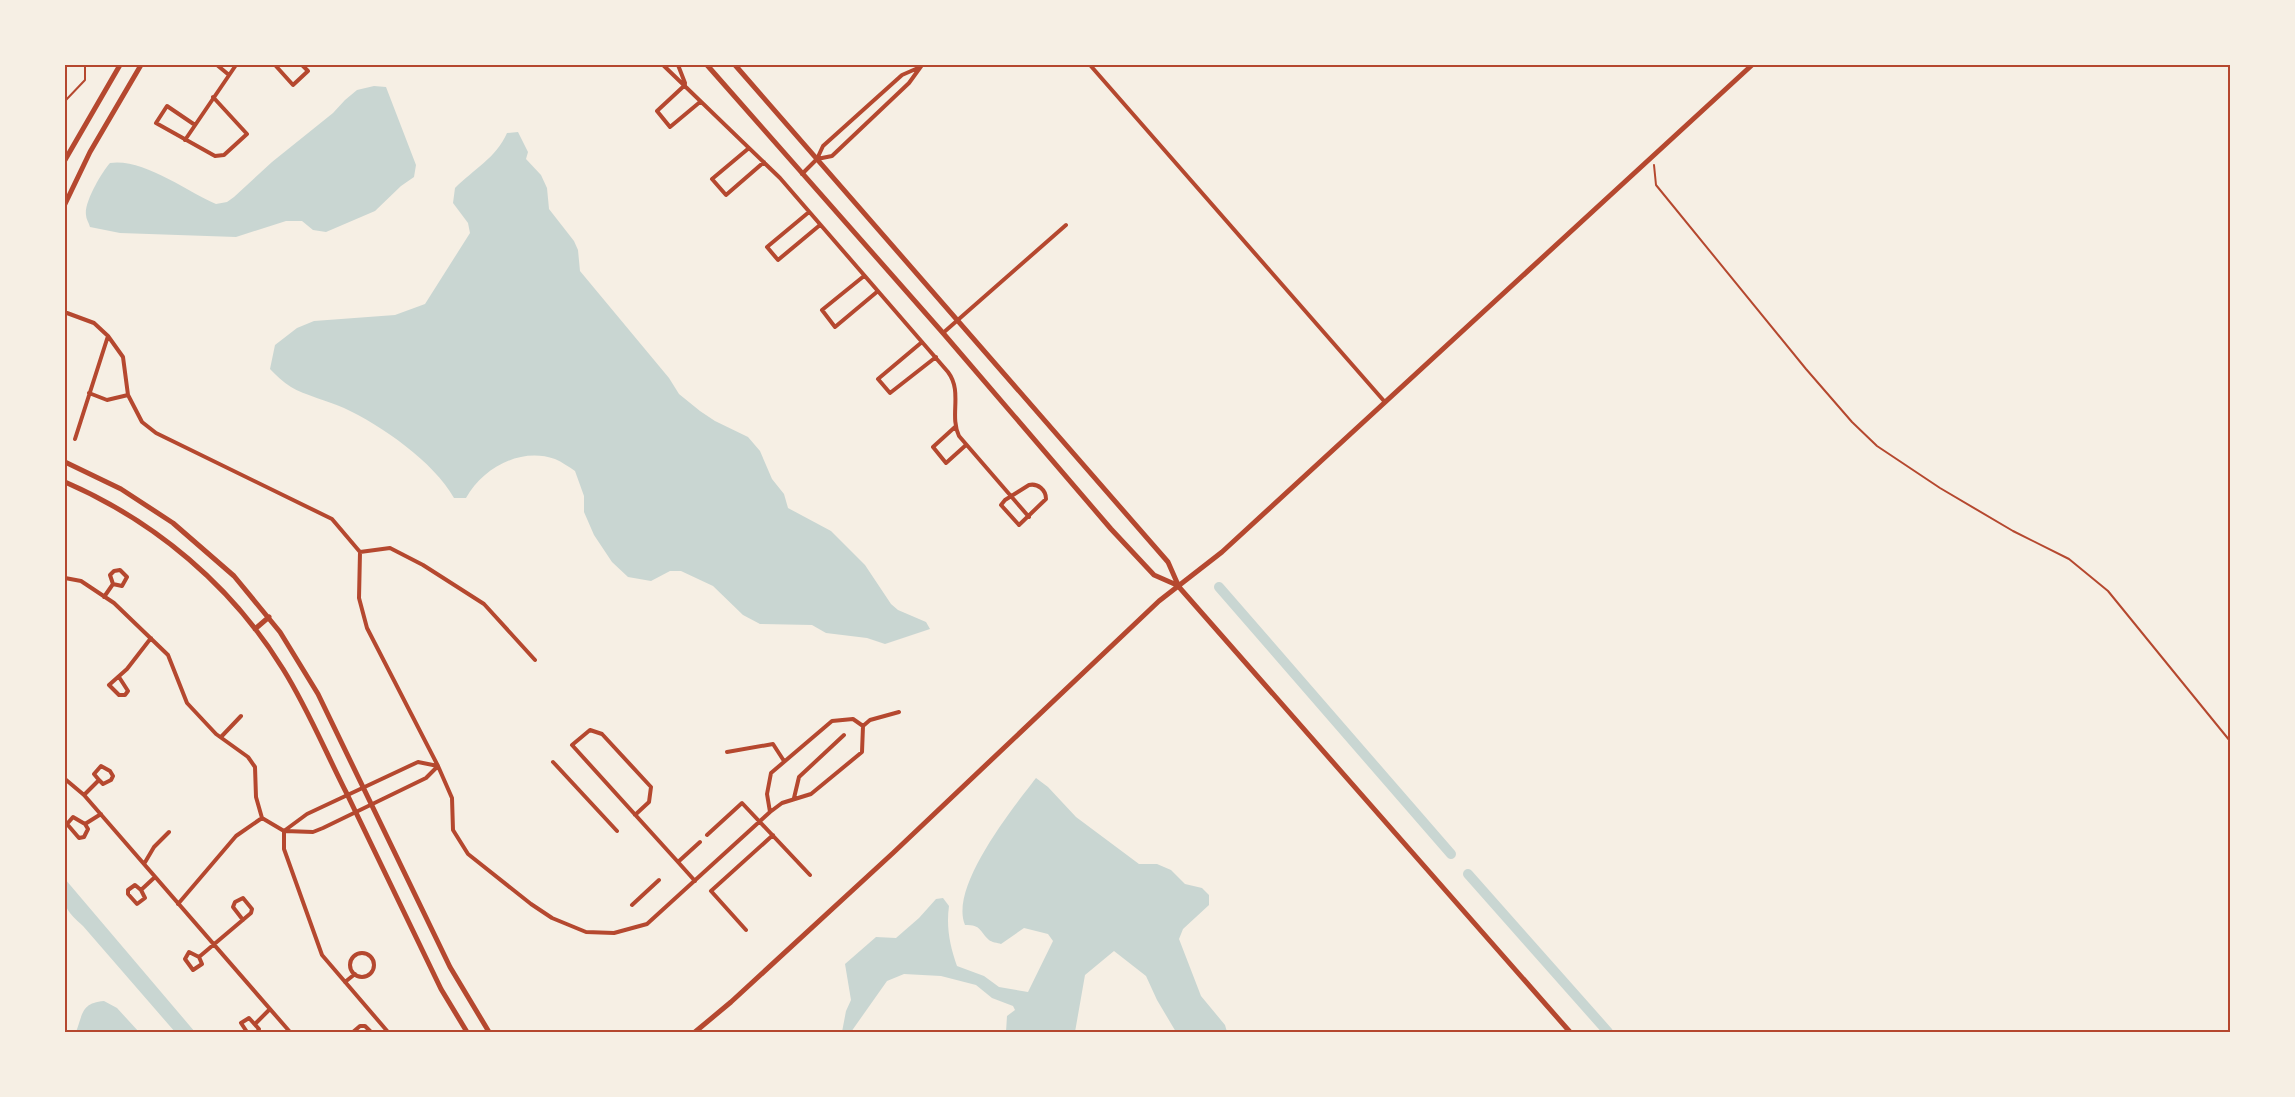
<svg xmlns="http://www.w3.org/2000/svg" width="2295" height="1097" font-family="Bitter,serif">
	<rect width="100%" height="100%" fill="#f6efe4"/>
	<path fill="#c9d6d2" d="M 374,86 L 386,87 L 416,165 L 414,177 L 401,186 L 375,211 L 326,232 L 313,230 L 302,221 L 286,221 L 236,237 L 120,233 L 90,227 C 89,223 86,219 86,215 C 84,202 102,172 110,163 C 143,158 186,191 216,204 L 227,202 L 234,197 L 272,162 L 333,113 L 345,100 L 357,90 Z
		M 518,132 L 528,152 L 526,159 L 541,175 L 547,188 L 549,209 L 574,241 L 578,250 L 580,271 L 669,378 L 679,394 L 700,411 L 715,421 L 748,437 L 760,451 L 772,479 L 784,494 L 788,508 L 831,531 L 865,565 L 891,604 L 898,610 L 926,622 L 930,629 L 885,644 L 867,638 L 826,633 L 812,625 L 760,624 L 743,615 L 713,586 L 681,571 L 670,571 L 651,581 L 628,577 L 612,562 L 594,535 L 584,512 L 584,496 L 575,471 C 569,467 562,462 555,459 C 520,447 483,468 466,498 L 454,498 C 434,462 381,425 344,408 C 329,401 304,395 291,387 C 283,382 276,375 270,369 L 275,345 L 297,328 L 314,321 L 395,315 L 425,304 L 470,233 L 468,223 L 453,203 L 455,188 C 474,169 496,158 507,133 Z
		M 1036,778 L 1048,787 L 1076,817 L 1139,864 L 1157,864 L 1171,870 L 1185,884 L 1202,888 L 1209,895 L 1209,905 L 1183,929 L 1179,939 L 1201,996 L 1225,1025 L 1227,1032 L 1176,1032 L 1157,1000 L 1146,976 L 1114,951 L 1085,975 L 1075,1032 L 1006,1032 L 1007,1016 L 1015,1010 L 1013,1006 L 992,998 L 976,985 L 941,976 L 904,974 L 887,981 L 851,1032 L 842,1032 L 846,1011 L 851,1000 L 845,964 L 876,937 L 896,938 L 919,918 L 936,899 L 943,898 L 949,906 C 946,927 950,946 957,966 L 984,976 L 999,987 L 1028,992 L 1053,941 L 1048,934 L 1024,928 L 1001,944 C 998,943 991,942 989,940 C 979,931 982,925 965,925 C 949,887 1013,808 1036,778 Z
		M 65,879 L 195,1032 L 175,1032 L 83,926 C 62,907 65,907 65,879 Z
		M 104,1001 L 117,1008 L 139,1032 L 76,1032 C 83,1014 81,1003 104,1001 Z"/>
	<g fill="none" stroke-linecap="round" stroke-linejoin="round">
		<path stroke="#c9d6d2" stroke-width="10" d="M 1219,587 L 1451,854
			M 1468,874 L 1608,1032"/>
		<path stroke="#b5482f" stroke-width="2" d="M 65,101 L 85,80 L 85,65
			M 1654,165 L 1656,185 L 1806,369 L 1852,422 L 1877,446 L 1940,488 L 2013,531 L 2069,559 L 2108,591 L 2230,741"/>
		<path stroke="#b5482f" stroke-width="4" d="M 217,65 L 229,75
			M 275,65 L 293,85 L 308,71 L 302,65
			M 663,65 L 780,178 L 948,372 C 963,392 949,415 959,436 L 1029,517
			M 678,65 L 685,83
			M 1090,65 L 1384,401
			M 685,85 L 657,111 L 670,127 L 700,102
			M 195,125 L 167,106 L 156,123 L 215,156 L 224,155 L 247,134 L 213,97
			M 185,140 L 236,65
			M 749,148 L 712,179 L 726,195 L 764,162
			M 817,159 L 832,156 L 909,83 L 922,65
			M 802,174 L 817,159 L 823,146 L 902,75 L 918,68
			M 809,212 L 767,247 L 778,260 L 820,225
			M 864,276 L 822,310 L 835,327 L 878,291
			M 67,313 L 94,323 L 108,336 L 123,357 L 128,395 L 142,422 L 156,433 L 332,519 L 360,552 L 359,598 L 367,628 L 438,766 L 452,798 L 453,830 L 468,854 L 531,904 L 552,918 L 586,932 L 614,933 L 647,924 L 770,812 L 782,803 L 811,794 L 862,752 L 863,726
			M 943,333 L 1066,225
			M 922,342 L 878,379 L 890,393 L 936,357
			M 89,393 L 107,400 L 128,395
			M 955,427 L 933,447 L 946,463 L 966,445
			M 75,439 L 108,336
			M 1029,485 C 1038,483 1046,490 1046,499 L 1019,525 L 1001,505 L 1005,500 Z
			M 360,552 L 390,548 L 423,565 L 484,604 L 535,660
			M 65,578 L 81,581 L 114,603 L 168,655 L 187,703 L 216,734 L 248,757 L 255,767 L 256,797 L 262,818 L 284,831 L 284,849 L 322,955 L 388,1032
			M 104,597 L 113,584 L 110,575 L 114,571 L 120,570 L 127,577 L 122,586 L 113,584
			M 65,630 L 65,635
			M 119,677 L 128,691 L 125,695 L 119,695 L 109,685 L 127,669 L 151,638
			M 221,737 L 241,716
			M 727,752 L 773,744 L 784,761
			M 553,762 L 617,831
			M 65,779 L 84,795 L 290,1032
			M 84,795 L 99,780 L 103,784 L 111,780 L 113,776 L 110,771 L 101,766 L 94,774 L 99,780
			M 794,798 L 799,777 L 844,735
			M 770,812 L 767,794 L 771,773 L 832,721 L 853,719 L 863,726 L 870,720 L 899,712
			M 635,815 L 649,802 L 651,787 L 602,734 L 590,730 L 572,745 L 678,862 L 700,842
			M 85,824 L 73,817 L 67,824 L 79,838 L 84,837 L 88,829 L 85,824 L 101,814
			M 284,831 L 307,814 L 418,762 L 438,766
			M 285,831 L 313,832 L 323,828 L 426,778 L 438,766
			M 707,835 L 742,803 L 810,875
			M 678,862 L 695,881
			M 144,864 L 154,847 L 169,832
			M 141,890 L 135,885 L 128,890 L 128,894 L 137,904 L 145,898 L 141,890 L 155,877
			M 178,904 L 236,836 L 262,818
			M 632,905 L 659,880
			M 746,930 L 711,891 L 773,835
			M350 965a12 12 0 1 1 24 0a12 12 0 1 1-24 0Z
			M 199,957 L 189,952 L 185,959 L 193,970 L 202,964 L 199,957 L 251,913 L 252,909 L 243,898 L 235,902 L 233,907 L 243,920
			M 345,982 L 355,974
			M 256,1023 L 270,1009
			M 247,1032 L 241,1023 L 249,1018 L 259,1029 L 257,1032
			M 353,1032 L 360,1026 L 365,1026 L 371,1032"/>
		<path stroke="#b5482f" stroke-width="5" d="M 707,65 L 943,333 L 1111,529 L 1154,575 L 1179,586
			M 735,65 L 1168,562 L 1179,587 L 1570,1032
			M 65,160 L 120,65
			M 65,204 L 90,152 L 141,65
			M 65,462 L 121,489 L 173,523 L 234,576 L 280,632 L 318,694 L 450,967 L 489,1032
			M 65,482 C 155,521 232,586 283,669 C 308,709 326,753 347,794 C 378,859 409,924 441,989 L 467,1032
			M 255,629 L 269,617
			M 695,1032 L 731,1002 L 893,853 L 1159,601 L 1222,552 L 1752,65"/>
	</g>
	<rect width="2295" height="1097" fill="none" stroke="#f6efe4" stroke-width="132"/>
	<rect x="66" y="66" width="2163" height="965" fill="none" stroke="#b5482f" stroke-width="2"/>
</svg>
